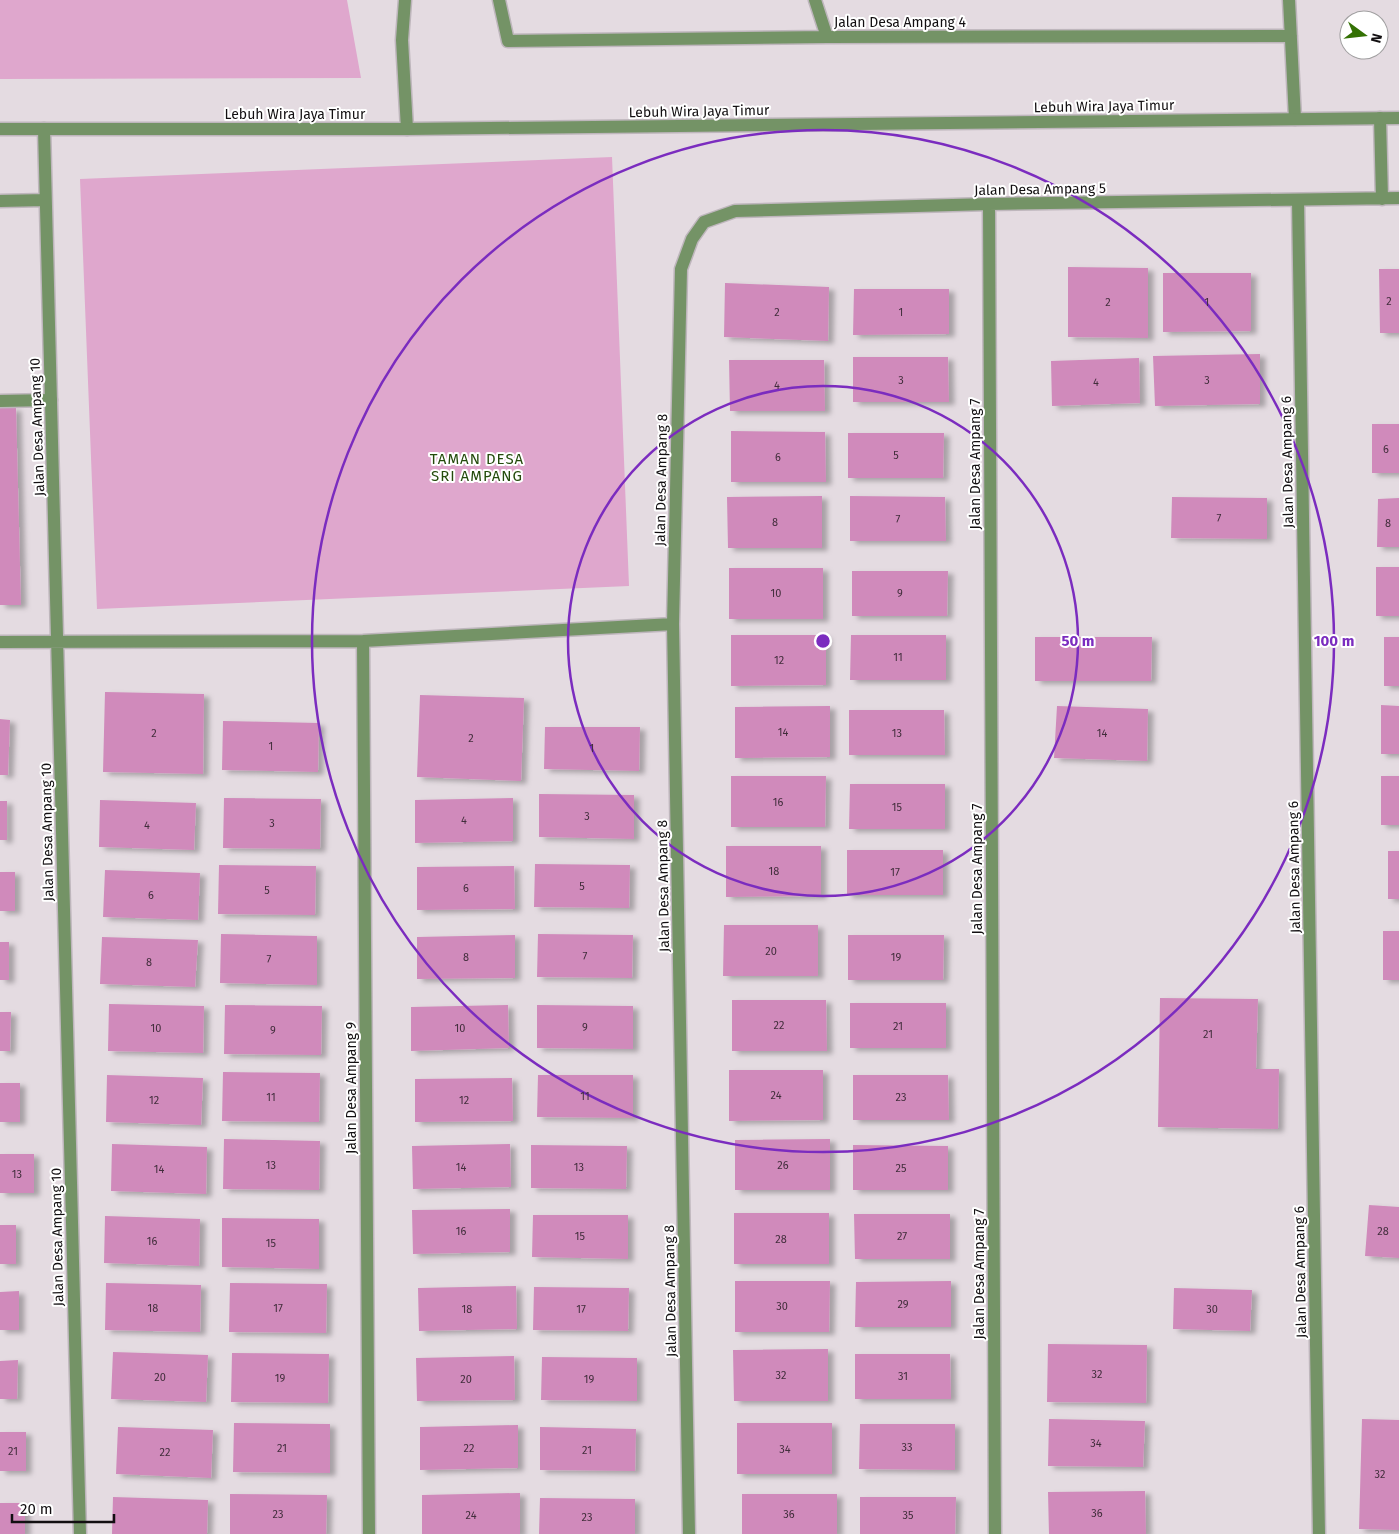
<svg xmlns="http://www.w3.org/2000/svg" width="1399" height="1534" font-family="'Fira Sans',sans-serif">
	<defs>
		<filter id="shadow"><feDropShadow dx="5.5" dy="3" stdDeviation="2.5" flood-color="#0004"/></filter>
	</defs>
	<rect width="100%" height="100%" fill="#e4dbe1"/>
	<path fill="#dfa7cd" d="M 0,0 L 347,0 L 361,78 L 0,79 Z
		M 612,157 L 629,586 L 97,609 L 80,179 Z"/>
	<path fill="#d08abb" filter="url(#shadow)" d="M 1068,267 L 1148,268 L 1148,338 L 1068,337 Z
		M 1379,269 L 1399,269 L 1399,333 L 1380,333 Z
		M 1163,273 L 1251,273 L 1251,331 L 1163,332 Z
		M 725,283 L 829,287 L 828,341 L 724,337 Z
		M 854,289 L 949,289 L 949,334 L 853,335 Z
		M 1260,354 L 1260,404 L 1155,406 L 1153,356 Z
		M 853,357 L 948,357 L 949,402 L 853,402 Z
		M 1139,358 L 1140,403 L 1052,406 L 1051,361 Z
		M 729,360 L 824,360 L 825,411 L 730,411 Z
		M 0,408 L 16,408 L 21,605 L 0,605 Z
		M 1372,424 L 1399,424 L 1399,473 L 1372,473 Z
		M 731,431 L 825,432 L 826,482 L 731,482 Z
		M 848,433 L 944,433 L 943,478 L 848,478 Z
		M 822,496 L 822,548 L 728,548 L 727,497 Z
		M 850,496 L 945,497 L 946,541 L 850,541 Z
		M 1172,497 L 1267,498 L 1267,539 L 1171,538 Z
		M 1399,498 L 1399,547 L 1377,547 L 1378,499 Z
		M 1376,567 L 1399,567 L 1399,616 L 1376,616 Z
		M 729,568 L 823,568 L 823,619 L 729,619 Z
		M 852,571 L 948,571 L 947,616 L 852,616 Z
		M 731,635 L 826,635 L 826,685 L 731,686 Z
		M 851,635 L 946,635 L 946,680 L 850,680 Z
		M 1035,637 L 1152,637 L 1151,681 L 1035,681 Z
		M 1384,637 L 1399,637 L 1399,686 L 1384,686 Z
		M 105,692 L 204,694 L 203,774 L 103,772 Z
		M 420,695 L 524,698 L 521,781 L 417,777 Z
		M 1381,705 L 1399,706 L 1399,754 L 1381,754 Z
		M 830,706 L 830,757 L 735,758 L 735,707 Z
		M 1057,706 L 1148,709 L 1147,761 L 1054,758 Z
		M 849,710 L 944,710 L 945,755 L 849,755 Z
		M 0,719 L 10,720 L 8,775 L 0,775 Z
		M 223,721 L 319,723 L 318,772 L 222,770 Z
		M 545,727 L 640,727 L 639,771 L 544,769 Z
		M 731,776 L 826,776 L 825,827 L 731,827 Z
		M 1381,776 L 1399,776 L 1399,825 L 1381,825 Z
		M 850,784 L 945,784 L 945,829 L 849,829 Z
		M 539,794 L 634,795 L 634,839 L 539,837 Z
		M 224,798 L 321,799 L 320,849 L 223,848 Z
		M 513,798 L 513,841 L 415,843 L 415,800 Z
		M 100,800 L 196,803 L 194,850 L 99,847 Z
		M 0,801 L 7,801 L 7,840 L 0,840 Z
		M 726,846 L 821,846 L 821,896 L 726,897 Z
		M 847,850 L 943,850 L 943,895 L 847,895 Z
		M 1388,851 L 1399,851 L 1399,899 L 1388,899 Z
		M 535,864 L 630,865 L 629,908 L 534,907 Z
		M 219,865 L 316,866 L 315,915 L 218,914 Z
		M 514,866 L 515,909 L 417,910 L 417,867 Z
		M 105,870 L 200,873 L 198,920 L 103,917 Z
		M 0,872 L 15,872 L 15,911 L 0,911 Z
		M 724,925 L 818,925 L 818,976 L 723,976 Z
		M 1383,931 L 1399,931 L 1399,980 L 1383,980 Z
		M 221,934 L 317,936 L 317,985 L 220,983 Z
		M 538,934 L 633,935 L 632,978 L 537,977 Z
		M 515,935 L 515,978 L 417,979 L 417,937 Z
		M 848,935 L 944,935 L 943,980 L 848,980 Z
		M 102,937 L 198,940 L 195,987 L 100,984 Z
		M 0,942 L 9,942 L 9,980 L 0,980 Z
		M 1160,998 L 1258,999 L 1256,1069 L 1279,1069 L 1278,1129 L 1158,1127 Z
		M 732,1000 L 826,1000 L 827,1051 L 732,1051 Z
		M 850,1003 L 946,1003 L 946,1048 L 850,1048 Z
		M 109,1004 L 204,1006 L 203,1053 L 108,1051 Z
		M 225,1005 L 322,1006 L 321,1055 L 224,1054 Z
		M 508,1005 L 509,1048 L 411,1051 L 411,1007 Z
		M 537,1005 L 633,1006 L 633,1049 L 537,1048 Z
		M 0,1012 L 11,1012 L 10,1051 L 0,1051 Z
		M 729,1070 L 823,1070 L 823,1120 L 729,1121 Z
		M 223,1072 L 320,1073 L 319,1122 L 222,1121 Z
		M 107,1075 L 203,1078 L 201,1125 L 106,1122 Z
		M 538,1075 L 633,1075 L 633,1118 L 537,1117 Z
		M 853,1075 L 948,1075 L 949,1120 L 853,1120 Z
		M 512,1078 L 513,1121 L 415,1122 L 415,1079 Z
		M 0,1083 L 20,1083 L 20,1122 L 0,1122 Z
		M 224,1139 L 320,1141 L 319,1190 L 223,1189 Z
		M 830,1139 L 830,1190 L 735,1190 L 735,1140 Z
		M 112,1144 L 207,1147 L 206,1194 L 111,1191 Z
		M 510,1144 L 511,1187 L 413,1189 L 412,1146 Z
		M 531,1145 L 627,1146 L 626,1189 L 531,1188 Z
		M 853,1145 L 948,1146 L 948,1190 L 853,1190 Z
		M 0,1154 L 34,1154 L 34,1193 L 0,1193 Z
		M 1369,1205 L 1399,1207 L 1399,1258 L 1365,1256 Z
		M 510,1209 L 510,1252 L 413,1254 L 412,1210 Z
		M 734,1213 L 829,1213 L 829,1264 L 734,1264 Z
		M 854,1214 L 950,1214 L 950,1259 L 855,1259 Z
		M 533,1215 L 628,1215 L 628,1259 L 532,1257 Z
		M 105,1216 L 200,1219 L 199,1266 L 104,1263 Z
		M 222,1218 L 319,1219 L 319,1269 L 222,1267 Z
		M 0,1225 L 16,1225 L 16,1264 L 0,1264 Z
		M 735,1281 L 830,1281 L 829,1332 L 735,1332 Z
		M 951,1281 L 951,1327 L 855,1327 L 856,1282 Z
		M 106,1283 L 201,1285 L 200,1332 L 105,1330 Z
		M 230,1283 L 327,1284 L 326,1333 L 229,1332 Z
		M 516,1286 L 517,1329 L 419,1331 L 418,1288 Z
		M 534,1287 L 629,1288 L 628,1331 L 533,1330 Z
		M 1174,1288 L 1252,1290 L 1250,1331 L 1173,1329 Z
		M 19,1291 L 19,1330 L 0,1330 L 0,1292 Z
		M 1048,1344 L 1147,1345 L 1146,1403 L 1047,1402 Z
		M 828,1349 L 828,1401 L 734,1401 L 733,1350 Z
		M 113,1352 L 208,1355 L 206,1402 L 111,1399 Z
		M 232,1353 L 329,1354 L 328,1403 L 231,1402 Z
		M 855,1354 L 950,1354 L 951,1399 L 855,1399 Z
		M 514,1356 L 515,1400 L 417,1401 L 416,1358 Z
		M 542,1357 L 637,1358 L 637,1401 L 541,1400 Z
		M 18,1360 L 17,1399 L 0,1399 L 0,1361 Z
		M 1049,1419 L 1145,1421 L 1143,1467 L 1048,1466 Z
		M 1362,1419 L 1399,1420 L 1399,1530 L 1359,1529 Z
		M 234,1423 L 330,1424 L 330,1473 L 233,1472 Z
		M 737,1423 L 832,1423 L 832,1474 L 737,1474 Z
		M 860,1424 L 955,1424 L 955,1470 L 859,1469 Z
		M 518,1425 L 518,1468 L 420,1470 L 420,1427 Z
		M 118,1427 L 213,1430 L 211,1478 L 116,1474 Z
		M 540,1427 L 636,1429 L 635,1471 L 540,1470 Z
		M 0,1432 L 26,1432 L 26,1471 L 0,1471 Z
		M 1145,1491 L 1146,1534 L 1049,1534 L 1048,1492 Z
		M 520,1493 L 520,1534 L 422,1534 L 422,1495 Z
		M 230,1494 L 327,1495 L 326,1534 L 230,1534 Z
		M 742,1494 L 837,1494 L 837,1534 L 742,1534 Z
		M 113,1497 L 208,1500 L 207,1534 L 112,1534 Z
		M 860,1497 L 956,1497 L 955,1534 L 860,1534 Z
		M 540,1498 L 635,1499 L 635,1534 L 539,1534 Z
		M 0,1503 L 25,1503 L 25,1534 L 0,1534 Z"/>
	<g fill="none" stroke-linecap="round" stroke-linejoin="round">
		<defs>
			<path id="service" d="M 0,401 L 51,400"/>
			<path id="minor" d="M 405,0 L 402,40 L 407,129
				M 499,0 L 508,41 L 827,37 L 1291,36
				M 815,0 L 827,37
				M 1289,0 L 1295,119
				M 1380,118 L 1382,199
				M 44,129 L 80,1534
				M 1298,200 L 1319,1534
				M 0,201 L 45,200
				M 989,204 L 995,1534
				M 363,641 L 369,1534
				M 0,642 L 363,641 L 673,624
				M 689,1534 L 673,624 L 681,269 L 692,239 L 704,222 L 735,211 L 989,204 L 1399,198"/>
			<path id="tertiary" d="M 0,129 L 407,129 L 1399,118"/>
		</defs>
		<use href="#service" stroke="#beb6bc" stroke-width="15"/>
		<use href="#minor" stroke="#beb6bc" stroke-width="15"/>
		<use href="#tertiary" stroke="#beb6bc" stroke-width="15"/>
		<use href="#service" stroke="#749366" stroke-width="12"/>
		<use href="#minor" stroke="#749366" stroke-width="12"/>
		<use href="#tertiary" stroke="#749366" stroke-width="12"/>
	</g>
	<g fill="none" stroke="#7b2cbf" stroke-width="2.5">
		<circle cx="823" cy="641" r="255"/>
		<circle cx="823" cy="641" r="511"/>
	</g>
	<g text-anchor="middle" stroke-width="4" stroke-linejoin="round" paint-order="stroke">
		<g font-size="11" fill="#422e3c">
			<text x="1389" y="305">2</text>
			<text x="1108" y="306">2</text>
			<text x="1207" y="306">1</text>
			<text x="777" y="316">2</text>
			<text x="901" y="316">1</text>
			<text x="901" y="384">3</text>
			<text x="1207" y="384">3</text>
			<text x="1096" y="386">4</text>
			<text x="777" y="389">4</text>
			<text x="1386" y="453">6</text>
			<text x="896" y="459">5</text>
			<text x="778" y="461">6</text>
			<text x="1219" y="522">7</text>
			<text x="898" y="523">7</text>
			<text x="775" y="526">8</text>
			<text x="1388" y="527">8</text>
			<text x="776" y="597">10</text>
			<text x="900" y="597">9</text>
			<text x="898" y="661">11</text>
			<text x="779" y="664">12</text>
			<text x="783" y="736">14</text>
			<text x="154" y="737">2</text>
			<text x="897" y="737">13</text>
			<text x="1102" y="737">14</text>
			<text x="471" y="742">2</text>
			<text x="271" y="750">1</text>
			<text x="592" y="752">1</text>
			<text x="778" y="806">16</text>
			<text x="897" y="811">15</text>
			<text x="587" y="820">3</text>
			<text x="464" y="824">4</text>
			<text x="272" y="827">3</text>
			<text x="147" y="829">4</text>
			<text x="774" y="875">18</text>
			<text x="895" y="876">17</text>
			<text x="582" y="890">5</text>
			<text x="466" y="892">6</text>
			<text x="267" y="894">5</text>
			<text x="151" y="899">6</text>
			<text x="771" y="955">20</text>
			<text x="585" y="960">7</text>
			<text x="466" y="961">8</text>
			<text x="896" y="961">19</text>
			<text x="269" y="963">7</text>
			<text x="149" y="966">8</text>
			<text x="779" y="1029">22</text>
			<text x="898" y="1030">21</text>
			<text x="585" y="1031">9</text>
			<text x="156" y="1032">10</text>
			<text x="460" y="1032">10</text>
			<text x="273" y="1034">9</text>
			<text x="1208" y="1038">21</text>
			<text x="776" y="1099">24</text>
			<text x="585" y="1100">11</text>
			<text x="271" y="1101">11</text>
			<text x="901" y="1101">23</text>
			<text x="154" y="1104">12</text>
			<text x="464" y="1104">12</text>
			<text x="271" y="1169">13</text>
			<text x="783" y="1169">26</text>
			<text x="461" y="1171">14</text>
			<text x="579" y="1171">13</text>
			<text x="901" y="1172">25</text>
			<text x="159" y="1173">14</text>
			<text x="17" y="1178">13</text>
			<text x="461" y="1235">16</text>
			<text x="1383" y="1235">28</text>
			<text x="580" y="1240">15</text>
			<text x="902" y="1240">27</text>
			<text x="781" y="1243">28</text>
			<text x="152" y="1245">16</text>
			<text x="271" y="1247">15</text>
			<text x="903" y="1308">29</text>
			<text x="782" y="1310">30</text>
			<text x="153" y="1312">18</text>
			<text x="278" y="1312">17</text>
			<text x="467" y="1313">18</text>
			<text x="581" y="1313">17</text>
			<text x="1212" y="1313">30</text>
			<text x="1097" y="1378">32</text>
			<text x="781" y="1379">32</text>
			<text x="903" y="1380">31</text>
			<text x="160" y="1381">20</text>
			<text x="280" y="1382">19</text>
			<text x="466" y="1383">20</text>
			<text x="589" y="1383">19</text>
			<text x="1096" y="1447">34</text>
			<text x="907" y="1451">33</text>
			<text x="282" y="1452">21</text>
			<text x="469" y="1452">22</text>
			<text x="785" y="1453">34</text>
			<text x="587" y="1454">21</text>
			<text x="13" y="1455">21</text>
			<text x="165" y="1456">22</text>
			<text x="1380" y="1478">32</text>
			<text x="1097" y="1517">36</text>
			<text x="278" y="1518">23</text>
			<text x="789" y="1518">36</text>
			<text x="471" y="1519">24</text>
			<text x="908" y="1519">35</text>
			<text x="587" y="1521">23</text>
		</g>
		<g font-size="14" fill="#120f11" stroke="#fff">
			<text x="900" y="27">Jalan Desa Ampang 4</text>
			<text transform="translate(1104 106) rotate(-1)" y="5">Lebuh Wira Jaya Timur</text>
			<text transform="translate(699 111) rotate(-1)" y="5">Lebuh Wira Jaya Timur</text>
			<text x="295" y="119">Lebuh Wira Jaya Timur</text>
			<text transform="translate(1040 189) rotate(-1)" y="5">Jalan Desa Ampang 5</text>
			<text transform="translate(37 427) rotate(-92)" y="5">Jalan Desa Ampang 10</text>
			<text transform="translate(1287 462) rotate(-91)" y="5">Jalan Desa Ampang 6</text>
			<text transform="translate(975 464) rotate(-90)" y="5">Jalan Desa Ampang 7</text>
			<text transform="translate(661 480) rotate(-89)" y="5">Jalan Desa Ampang 8</text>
			<text transform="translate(47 832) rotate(-91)" y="5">Jalan Desa Ampang 10</text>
			<text transform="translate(1294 867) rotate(-91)" y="5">Jalan Desa Ampang 6</text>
			<text transform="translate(977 869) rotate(-90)" y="5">Jalan Desa Ampang 7</text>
			<text transform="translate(663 886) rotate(-91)" y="5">Jalan Desa Ampang 8</text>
			<text transform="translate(351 1088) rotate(-90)" y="5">Jalan Desa Ampang 9</text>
			<text transform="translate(57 1237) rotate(-91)" y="5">Jalan Desa Ampang 10</text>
			<text transform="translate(1300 1272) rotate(-91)" y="5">Jalan Desa Ampang 6</text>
			<text transform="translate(979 1274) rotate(-90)" y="5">Jalan Desa Ampang 7</text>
			<text transform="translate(670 1291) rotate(-91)" y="5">Jalan Desa Ampang 8</text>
		</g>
		<g font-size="15" letter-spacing="1" fill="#244b0c" stroke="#fff">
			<text x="477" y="464">TAMAN DESA<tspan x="477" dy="17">SRI AMPANG</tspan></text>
		</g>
	</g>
	<circle cx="823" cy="641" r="8" fill="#7b2cbf" stroke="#fff" stroke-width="2.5"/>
	<g font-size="15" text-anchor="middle" font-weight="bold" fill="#7b2cbf" stroke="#fff" stroke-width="4" stroke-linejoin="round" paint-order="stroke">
		<text x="1078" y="646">50 m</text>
		<text x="1334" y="646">100 m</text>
	</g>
	<g transform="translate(1364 35) rotate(105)"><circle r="24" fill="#ffffff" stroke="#a09fa0"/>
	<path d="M0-4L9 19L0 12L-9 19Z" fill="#347104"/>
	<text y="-8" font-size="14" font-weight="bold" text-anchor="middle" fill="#120f11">N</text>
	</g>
	<path d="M12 1514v8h102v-8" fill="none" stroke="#120f11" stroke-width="2.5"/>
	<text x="20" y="1514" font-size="15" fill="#120f11" stroke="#ffffff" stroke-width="4" paint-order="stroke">20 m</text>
</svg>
